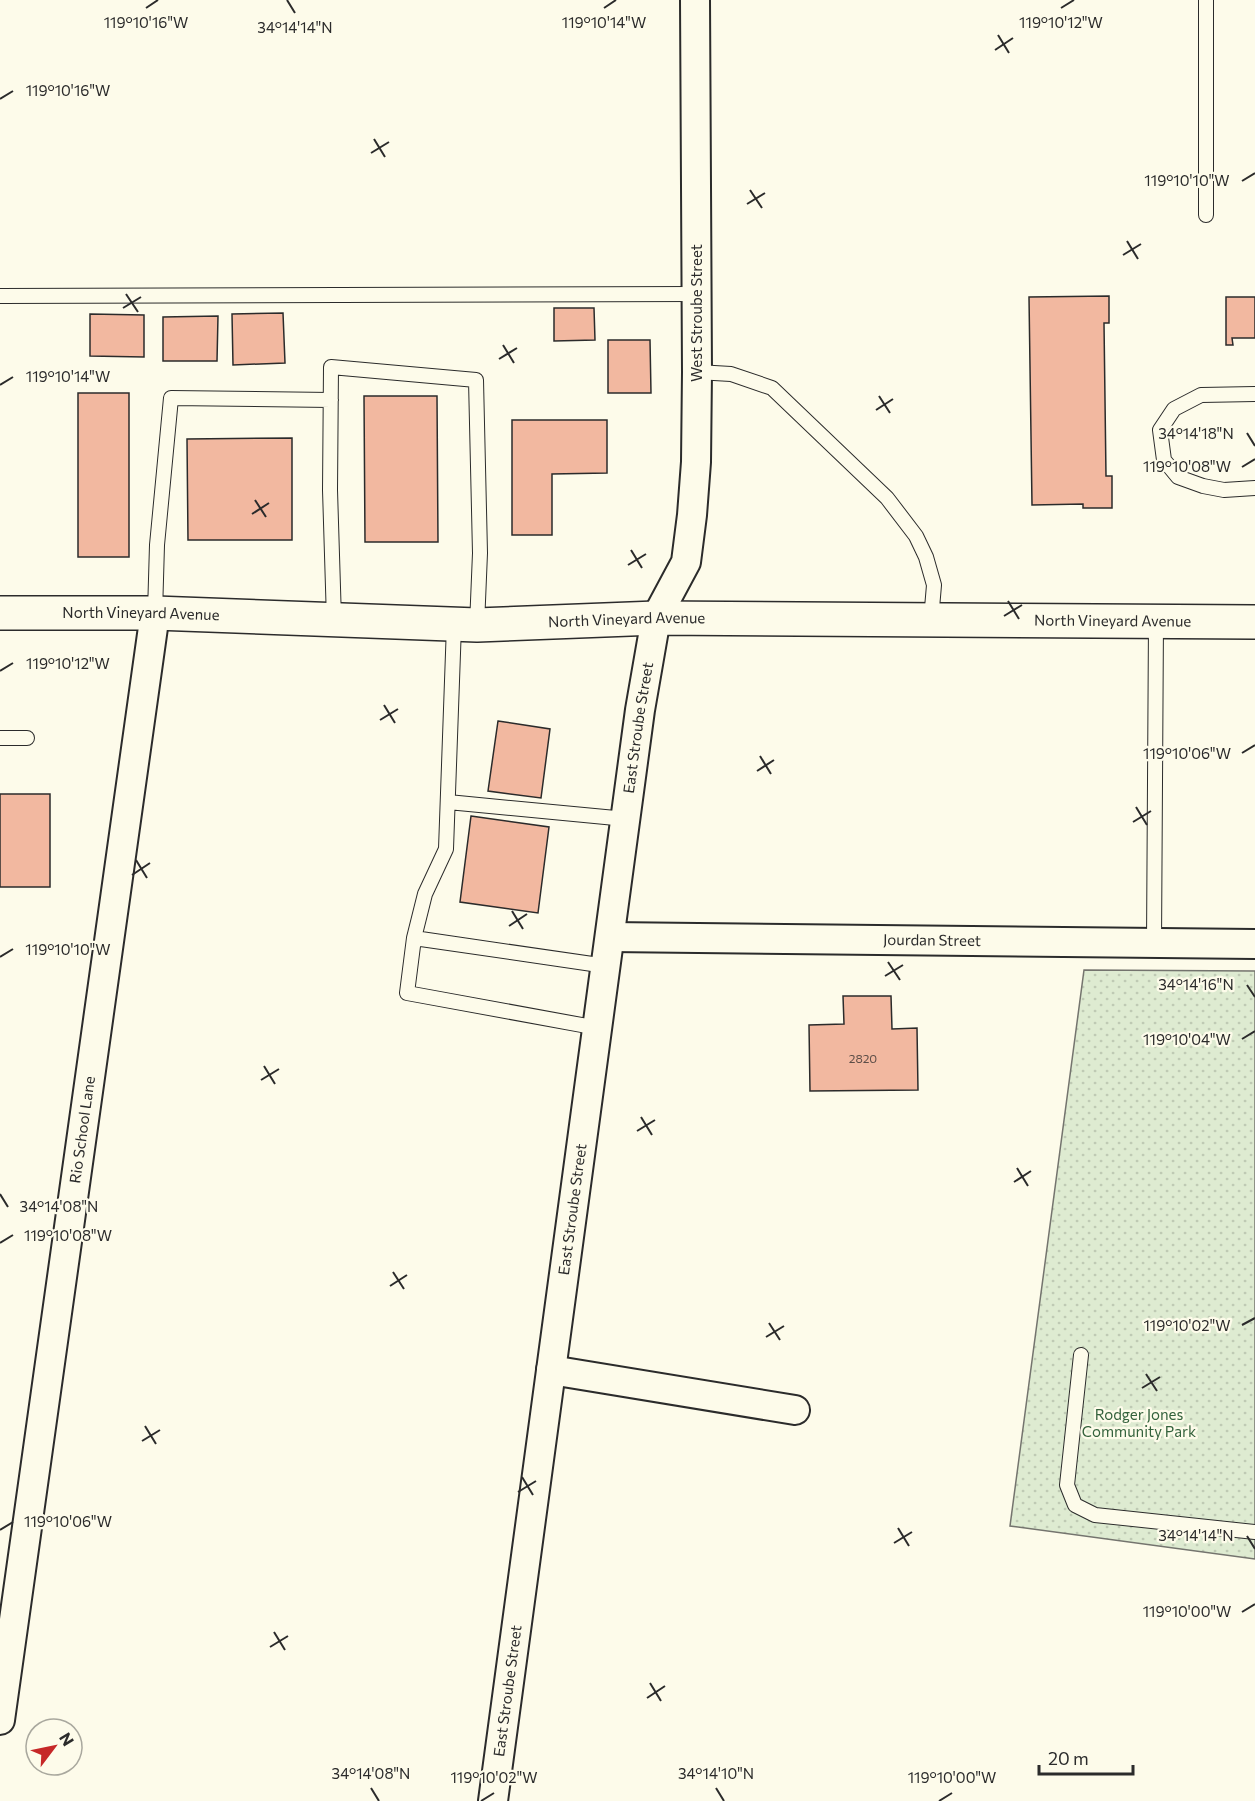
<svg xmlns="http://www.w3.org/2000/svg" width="1255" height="1801" font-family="Commissioner,sans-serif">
	<defs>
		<pattern id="park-dots" width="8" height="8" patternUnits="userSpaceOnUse" patternTransform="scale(1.5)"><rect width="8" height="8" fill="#deebd1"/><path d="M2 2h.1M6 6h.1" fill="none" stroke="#bfcab4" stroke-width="1.8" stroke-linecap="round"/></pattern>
	</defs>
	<rect width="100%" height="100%" fill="#fdfbea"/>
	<path fill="url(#park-dots)" stroke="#74746e" stroke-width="1.5" d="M 1084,970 L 1255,971 L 1255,1559 L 1010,1526 Z"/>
	<path fill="#f2b8a0" stroke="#2b2b2b" stroke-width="1.5" d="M 1109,296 L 1109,323 L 1104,323 L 1106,476 L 1112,476 L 1112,508 L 1083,508 L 1083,504 L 1032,505 L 1029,297 Z
		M 1226,297 L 1255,297 L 1255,338 L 1232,338 L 1233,345 L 1226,345 Z
		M 554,308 L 594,308 L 595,340 L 554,341 Z
		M 283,313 L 285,363 L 233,365 L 232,314 Z
		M 90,314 L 144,315 L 144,357 L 90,356 Z
		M 218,316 L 217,361 L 163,361 L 163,317 Z
		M 608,340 L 650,340 L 651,393 L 608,393 Z
		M 78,393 L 129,393 L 129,557 L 78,557 Z
		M 364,396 L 437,396 L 438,542 L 365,542 Z
		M 512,420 L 607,420 L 607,473 L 552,474 L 552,535 L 512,535 Z
		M 292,438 L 292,540 L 188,540 L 187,439 Z
		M 498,721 L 550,729 L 541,798 L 488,791 Z
		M 0,794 L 50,794 L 50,887 L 0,887 Z
		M 471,816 L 549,827 L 538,913 L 460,902 Z
		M 843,996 L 891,996 L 892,1029 L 917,1028 L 918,1090 L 810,1091 L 809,1025 L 844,1024 Z"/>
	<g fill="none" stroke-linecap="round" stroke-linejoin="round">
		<defs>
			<path id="service" d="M 1206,0 L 1206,215
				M 0,296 L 697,294
				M 697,372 L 731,374 L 772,388 L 887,498 L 916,536 L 926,557 L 934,585 L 931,620
				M 1255,394 L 1201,395 L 1174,409 L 1160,430 L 1164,460 L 1178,477 L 1203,486 L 1224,490 L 1255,488
				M 155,613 L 157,545 L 171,398 L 331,400
				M 334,620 L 330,490 L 331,367 L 476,380 L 480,553 L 477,625
				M 454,625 L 446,849 L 425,894 L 414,938 L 407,993 L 598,1028
				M 0,738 L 27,738
				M 448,802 L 626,819
				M 414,938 L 606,966
				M 1154,943 L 1156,621
				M 1081,1355 L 1067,1485 L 1075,1505 L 1095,1515 L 1255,1532"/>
			<g id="minor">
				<path id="s1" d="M 610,937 L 1255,944"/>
				<path d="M 551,1370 L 795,1410"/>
				<path id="s2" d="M 0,1720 L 155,613"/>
				<path id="s3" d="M 493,1801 L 640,710 L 656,618 L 686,562 L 692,515 L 696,462 L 697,372 L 695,0"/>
			</g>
			<g id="primary">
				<path id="s4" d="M 0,613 L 155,613 L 477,625 L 656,618 L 1255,622"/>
			</g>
		</defs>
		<use href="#service" stroke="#2b2b2b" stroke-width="16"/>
		<use href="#minor" stroke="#2b2b2b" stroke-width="32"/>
		<use href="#primary" stroke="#2b2b2b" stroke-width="36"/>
		<use href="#service" stroke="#fdfbea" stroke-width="14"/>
		<use href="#minor" stroke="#fdfbea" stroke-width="28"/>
		<use href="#primary" stroke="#fdfbea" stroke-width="33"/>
	</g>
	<path fill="none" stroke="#2b2b2b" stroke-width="2" d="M 287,0 L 295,13M 146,8 L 158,0M 604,8 L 616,0M 1061,8 L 1074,0M 998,35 L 1009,53M 995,50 L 1013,38M 0,99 L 13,91M 374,139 L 385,157M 371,153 L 389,142M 1242,181 L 1255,173M 750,190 L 762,208M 747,204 L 765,193M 1127,241 L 1138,259M 1123,255 L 1141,244M 126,294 L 138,312M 123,308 L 141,297M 503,345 L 514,363M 499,359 L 517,348M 0,385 L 13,377M 879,396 L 890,413M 876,410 L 893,399M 1247,433 L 1255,446M 1242,467 L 1255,459M 255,500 L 266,517M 252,514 L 269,503M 631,550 L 642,568M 628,565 L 646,554M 1008,601 L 1019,619M 1004,616 L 1022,605M 0,671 L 13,663M 384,705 L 395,723M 380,720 L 398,709M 1242,753 L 1255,745M 760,756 L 771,774M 757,771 L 774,760M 1136,807 L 1147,825M 1133,822 L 1151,811M 136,860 L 147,878M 132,875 L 150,863M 512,911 L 523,929M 509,926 L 527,914M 0,957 L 13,949M 888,962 L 900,980M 885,976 L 903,965M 1247,985 L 1255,997M 1242,1039 L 1255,1031M 264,1066 L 275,1084M 261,1080 L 279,1069M 641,1117 L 652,1135M 637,1131 L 655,1120M 1017,1168 L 1028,1186M 1014,1182 L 1031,1171M 0,1194 L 8,1207M 0,1243 L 13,1235M 393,1272 L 404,1289M 390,1286 L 407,1275M 769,1323 L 780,1340M 1242,1325 L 1255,1318M 766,1337 L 784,1326M 1146,1374 L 1157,1391M 1142,1388 L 1160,1377M 145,1426 L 156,1444M 142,1441 L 160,1430M 522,1477 L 533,1495M 518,1492 L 536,1481M 898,1528 L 909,1546M 0,1530 L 13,1522M 1247,1536 L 1255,1549M 894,1543 L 912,1532M 1242,1612 L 1255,1604M 274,1632 L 285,1650M 270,1647 L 288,1636M 650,1683 L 661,1701M 647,1698 L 665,1686M 371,1788 L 379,1801M 716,1788 L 724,1801M 481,1801 L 494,1793M 939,1801 L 952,1793"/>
	<g text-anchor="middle" stroke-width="4.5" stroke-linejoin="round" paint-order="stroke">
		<g font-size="12" fill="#5d4e48">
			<text x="863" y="1063">2820</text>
		</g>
		<g font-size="15" fill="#2b2b2b" stroke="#fdfbea">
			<text transform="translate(697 313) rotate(-90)" y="5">West Stroube Street</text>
			<text dy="5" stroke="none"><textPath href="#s4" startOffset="141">North Vineyard Avenue</textPath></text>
			<text dy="5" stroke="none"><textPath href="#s4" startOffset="627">North Vineyard Avenue</textPath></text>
			<text dy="5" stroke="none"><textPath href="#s4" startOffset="1113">North Vineyard Avenue</textPath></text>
			<text dy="5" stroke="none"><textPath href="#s3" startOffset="1083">East Stroube Street</textPath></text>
			<text dy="5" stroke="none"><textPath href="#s1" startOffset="322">Jourdan Street</textPath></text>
			<text dy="5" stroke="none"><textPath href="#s2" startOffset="596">Rio School Lane</textPath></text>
			<text dy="5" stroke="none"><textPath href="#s3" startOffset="597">East Stroube Street</textPath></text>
			<text dy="5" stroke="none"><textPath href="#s3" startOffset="111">East Stroube Street</textPath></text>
		</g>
		<g font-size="15" fill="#34623c" stroke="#fdfbea">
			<text x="1139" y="1420">Rodger Jones<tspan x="1139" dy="17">Community Park</tspan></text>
		</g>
	</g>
	<g font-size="15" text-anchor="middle" fill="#2b2b2b" stroke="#fdfbea" stroke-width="4.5" stroke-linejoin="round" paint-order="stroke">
		<text x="146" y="28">119°10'16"W</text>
		<text x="604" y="28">119°10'14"W</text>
		<text x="1061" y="28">119°10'12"W</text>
		<text x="295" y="33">34°14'14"N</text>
		<text x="68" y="96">119°10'16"W</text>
		<text x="1187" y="186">119°10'10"W</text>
		<text x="68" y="382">119°10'14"W</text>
		<text x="1196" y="439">34°14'18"N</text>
		<text x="1187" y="472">119°10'08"W</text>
		<text x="68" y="669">119°10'12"W</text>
		<text x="1187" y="759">119°10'06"W</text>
		<text x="68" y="955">119°10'10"W</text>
		<text x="1196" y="990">34°14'16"N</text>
		<text x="1187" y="1045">119°10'04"W</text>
		<text x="59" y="1212">34°14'08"N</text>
		<text x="68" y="1241">119°10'08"W</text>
		<text x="1187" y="1331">119°10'02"W</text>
		<text x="68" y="1527">119°10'06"W</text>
		<text x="1196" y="1541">34°14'14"N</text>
		<text x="1187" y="1617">119°10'00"W</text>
		<text x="371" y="1779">34°14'08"N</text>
		<text x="716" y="1779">34°14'10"N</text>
		<text x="494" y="1783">119°10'02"W</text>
		<text x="952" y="1783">119°10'00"W</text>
	</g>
	<g transform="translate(54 1747) rotate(58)"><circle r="28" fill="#fdfbea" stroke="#a9a89e" stroke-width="1.5"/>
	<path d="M0-4.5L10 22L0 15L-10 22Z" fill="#c62828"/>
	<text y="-9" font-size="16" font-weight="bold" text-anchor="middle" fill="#2b2b2b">N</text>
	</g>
	<path d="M1039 1765v9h94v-9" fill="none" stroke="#2b2b2b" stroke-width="3"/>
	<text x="1048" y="1765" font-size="18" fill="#2b2b2b" stroke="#fdfbea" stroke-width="4.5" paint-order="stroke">20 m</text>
</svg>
